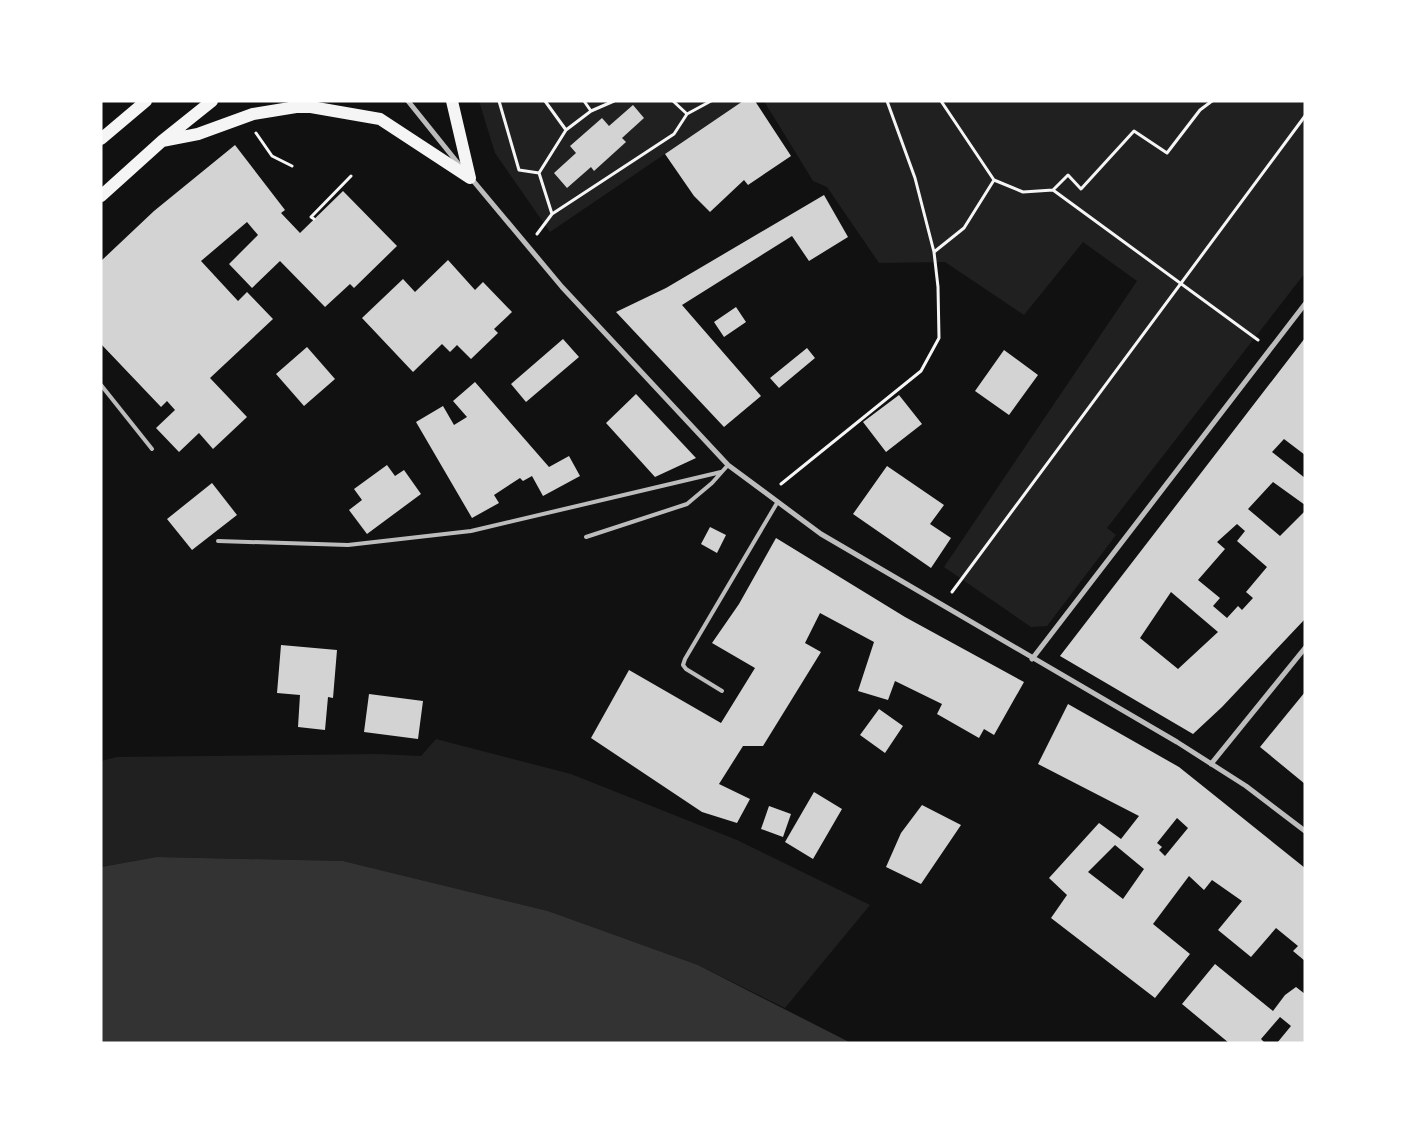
<svg xmlns="http://www.w3.org/2000/svg" width="1406" height="1144" font-family="Raleway,sans-serif">
	<rect width="100%" height="100%" fill="#111"/>
	<path fill="#202020" d="M 479,101 L 743,101 L 550,232 L 495,153 Z
		M 764,101 L 1305,101 L 1305,273 L 1107,528 L 1116,535 L 1047,626 L 1031,627 L 944,567 L 1137,281 L 1083,242 L 1024,315 L 945,262 L 879,263 L 827,187 L 813,181 Z
		M 436,739 L 571,774 L 737,840 L 870,905 L 785,1008 L 698,965 L 548,911 L 343,861 L 157,857 L 101,867 L 101,761 L 117,757 L 377,754 L 421,756 Z"/>
	<path fill="#333" d="M 157,857 L 343,861 L 548,911 L 698,965 L 851,1043 L 101,1043 L 101,867 Z"/>
	<path fill="#d3d3d3" fill-rule="evenodd" d="M 743,101 L 755,101 L 791,156 L 748,185 L 744,180 L 710,212 L 694,196 L 665,154 Z
		M 633,105 L 644,118 L 622,138 L 626,142 L 594,171 L 591,167 L 567,188 L 554,173 L 576,153 L 570,146 L 602,118 L 609,126 Z
		M 235,145 L 285,210 L 281,213 L 300,233 L 343,191 L 397,246 L 354,288 L 350,284 L 325,307 L 280,261 L 252,288 L 229,264 L 258,235 L 247,222 L 201,261 L 238,301 L 247,292 L 273,319 L 210,378 L 247,417 L 213,449 L 199,433 L 179,452 L 156,428 L 175,410 L 167,401 L 161,407 L 101,344 L 101,261 L 154,211 Z
		M 824,195 L 848,237 L 809,261 L 792,236 L 682,305 L 761,396 L 724,427 L 616,312 L 666,288 Z
		M 448,260 L 475,290 L 483,282 L 512,312 L 494,329 L 498,333 L 471,359 L 457,345 L 450,352 L 442,344 L 413,372 L 362,318 L 403,279 L 415,292 Z
		M 736,307 L 746,322 L 724,337 L 714,322 Z
		M 1305,338 L 1305,455 L 1284,439 L 1272,452 L 1305,478 L 1305,505 L 1273,482 L 1248,509 L 1280,536 L 1305,511 L 1305,619 L 1222,707 L 1193,734 L 1060,656 ZM 1237,524 L 1245,531 L 1237,541 L 1267,567 L 1246,592 L 1253,598 L 1242,610 L 1238,606 L 1227,618 L 1213,606 L 1220,598 L 1198,580 L 1225,549 L 1217,542 ZM 1171,592 L 1218,632 L 1178,669 L 1140,638 Z
		M 563,339 L 579,357 L 526,402 L 511,384 Z
		M 307,347 L 335,379 L 304,406 L 276,374 Z
		M 807,348 L 815,358 L 779,388 L 770,378 Z
		M 1004,350 L 1038,375 L 1009,415 L 975,391 Z
		M 475,382 L 549,467 L 569,456 L 580,476 L 543,496 L 532,476 L 523,481 L 520,478 L 494,495 L 499,503 L 472,518 L 416,422 L 443,406 L 454,425 L 467,417 L 453,401 Z
		M 636,394 L 696,458 L 655,477 L 606,423 Z
		M 899,395 L 922,424 L 886,452 L 863,422 Z
		M 387,465 L 395,476 L 404,470 L 421,494 L 367,534 L 349,510 L 362,500 L 354,489 Z
		M 887,466 L 944,505 L 930,524 L 951,538 L 931,568 L 853,514 Z
		M 212,483 L 237,515 L 192,550 L 167,519 Z
		M 710,527 L 726,535 L 717,553 L 701,544 Z
		M 776,538 L 905,617 L 1024,682 L 994,735 L 984,729 L 979,738 L 937,714 L 942,704 L 895,681 L 888,700 L 858,691 L 874,642 L 820,613 L 805,643 L 821,652 L 763,746 L 743,746 L 719,784 L 750,799 L 737,823 L 702,812 L 591,738 L 629,670 L 721,723 L 755,668 L 712,643 L 739,604 Z
		M 281,645 L 337,650 L 333,698 L 328,697 L 325,730 L 298,727 L 300,695 L 277,693 Z
		M 1305,692 L 1305,784 L 1260,747 Z
		M 369,694 L 423,701 L 418,739 L 364,732 Z
		M 1068,704 L 1179,767 L 1305,868 L 1305,961 L 1293,951 L 1298,946 L 1276,928 L 1251,957 L 1218,930 L 1242,901 L 1212,880 L 1204,890 L 1189,876 L 1153,924 L 1190,954 L 1155,998 L 1051,918 L 1067,895 L 1049,878 L 1099,823 L 1121,839 L 1139,816 L 1038,764 ZM 1177,818 L 1188,828 L 1165,856 L 1159,850 L 1162,847 L 1157,843 ZM 1115,845 L 1144,869 L 1123,899 L 1088,872 Z
		M 879,709 L 903,726 L 885,753 L 860,735 Z
		M 814,792 L 842,809 L 813,859 L 785,842 Z
		M 922,805 L 961,825 L 921,884 L 886,867 L 901,833 Z
		M 769,806 L 791,814 L 783,837 L 761,829 Z
		M 1215,964 L 1273,1011 L 1285,995 L 1296,987 L 1305,994 L 1305,1043 L 1277,1043 L 1291,1026 L 1280,1017 L 1261,1039 L 1265,1043 L 1229,1043 L 1182,1004 Z"/>
	<g fill="none" stroke-linecap="round" stroke-linejoin="round">
		<path stroke="#f5f5f5" stroke-width="3" d="M 499,101 L 519,170 L 539,173
			M 545,101 L 566,130 L 591,111 L 614,101
			M 584,101 L 591,111
			M 673,101 L 687,114 L 711,101
			M 941,101 L 994,180 L 1023,192 L 1053,190 L 1258,340
			M 256,133 L 272,156 L 292,166
			M 1053,190 L 1068,175 L 1081,189 L 1134,131 L 1167,153 L 1200,110 L 1212,101
			M 552,214 L 539,173 L 566,130
			M 314,219 L 311,217 L 351,176
			M 537,234 L 552,214 L 674,134 L 687,114
			M 934,252 L 964,228 L 994,180
			M 781,484 L 921,371 L 939,338 L 938,287 L 934,252 L 915,178 L 887,101
			M 952,592 L 1305,116"/>
		<path stroke="#bcbcbc" stroke-width="4" d="M 101,385 L 152,449
			M 586,537 L 687,504 L 712,483 L 728,465
			M 218,541 L 348,545 L 471,531 L 721,472
			M 722,691 L 686,669 L 683,665 L 685,659 L 777,503"/>
		<path stroke="#bcbcbc" stroke-width="5" d="M 408,101 L 461,167
			M 470,177 L 562,287 L 728,465 L 821,534 L 1177,742 L 1246,786 L 1305,831
			M 1032,659 L 1305,304
			M 1211,764 L 1305,648"/>
		<path stroke="#f5f5f5" stroke-width="12" d="M 452,101 L 470,178
			M 101,139 L 146,101
			M 162,141 L 198,134 L 253,114 L 296,107 L 311,107 L 380,119 L 470,178
			M 101,196 L 162,141 L 212,101"/>
	</g>
	<rect width="1406" height="1144" fill="none" stroke="#ffffff" stroke-width="205"/>
</svg>
